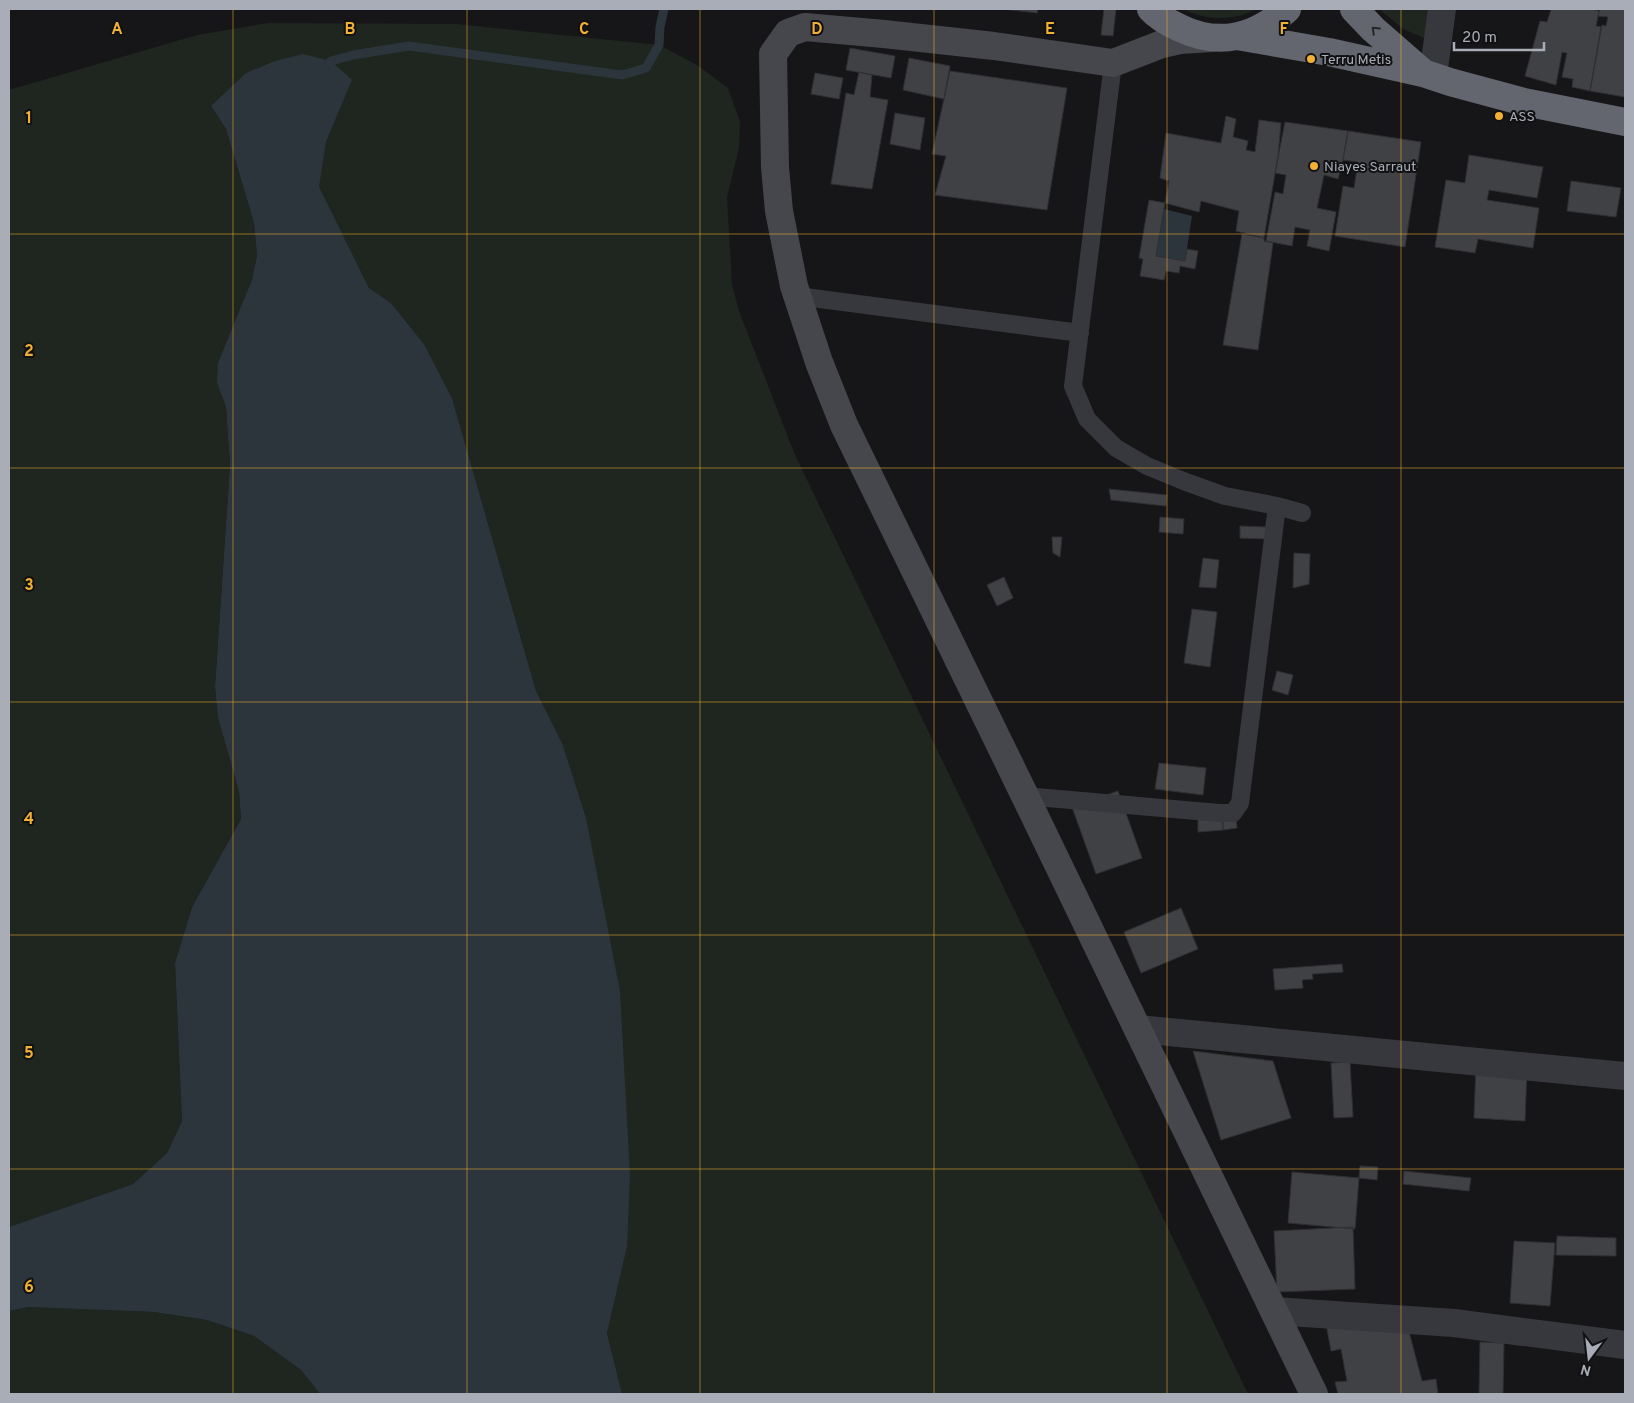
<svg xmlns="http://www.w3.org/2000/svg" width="1634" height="1403" font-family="Overpass,sans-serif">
	<rect width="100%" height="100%" fill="#161618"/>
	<path fill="#1e261f" d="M 1184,9 L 1257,9 C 1251,11 1245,15 1238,16 C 1221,20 1199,18 1184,9 Z
		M 1379,9 L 1431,9 L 1426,39 L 1403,29 Z
		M 268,23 L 456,24 L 659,45 L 697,65 L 728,88 L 740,122 L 739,148 L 727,197 L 732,285 L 739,311 L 795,455 L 1248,1394 L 622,1394 L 607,1333 L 627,1247 L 562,743 L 536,691 L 452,398 L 424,344 L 391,303 L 369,288 L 318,187 L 326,142 L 352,80 L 211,106 L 226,129 L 254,223 L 257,255 L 252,280 L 217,383 L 226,407 L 230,465 L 215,687 L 218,718 L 239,791 L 241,819 L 192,907 L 175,963 L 182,1121 L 167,1153 L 133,1184 L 9,1227 L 9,90 L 197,35 Z
		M 29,1307 L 154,1312 L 207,1320 L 254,1336 L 301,1370 L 320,1394 L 9,1394 L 9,1311 Z"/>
	<path fill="#2c353c" d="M 303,54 L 331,61 L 352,80 L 326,142 L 319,187 L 369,288 L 391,303 L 424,344 L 452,398 L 536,691 L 562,743 L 586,818 L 620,991 L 630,1176 L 627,1247 L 607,1333 L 622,1394 L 320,1394 L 301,1370 L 254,1336 L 207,1320 L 154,1312 L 29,1307 L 9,1311 L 9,1227 L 133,1184 L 167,1153 L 182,1121 L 175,963 L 192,907 L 241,819 L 239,791 L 218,718 L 215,687 L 230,465 L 226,407 L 217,383 L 218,363 L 252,280 L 257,255 L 254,223 L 226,129 L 211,106 L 246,73 L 275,61 Z
		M 1164,209 L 1192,216 L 1185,261 L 1156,256 Z"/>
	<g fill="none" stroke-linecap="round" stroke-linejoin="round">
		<path stroke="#2c353c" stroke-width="9" d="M 324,70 L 331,61 L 353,55 L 409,46 L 622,75 L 646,68 L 659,45 L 660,27 L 664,9"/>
	</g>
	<path fill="#404145" stroke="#303034" d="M 1003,9 L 1038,9 L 1037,13 Z
		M 1104,9 L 1116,9 L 1113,36 L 1101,35 Z
		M 1547,9 L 1591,9 L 1599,11 L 1596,26 L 1601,27 L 1590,91 L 1572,87 L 1573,79 L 1562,77 L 1567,53 L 1562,52 L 1556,85 L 1525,76 L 1540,21 L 1547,22 L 1551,10 Z
		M 1600,9 L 1625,9 L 1625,97 L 1590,91 L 1602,25 L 1606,26 L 1608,17 L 1598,16 Z
		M 850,48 L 895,56 L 891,78 L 846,70 Z
		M 909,58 L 950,66 L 944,99 L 903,90 Z
		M 950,71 L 1067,88 L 1047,210 L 935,195 L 946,156 L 932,154 Z
		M 859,72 L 872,75 L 870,97 L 888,100 L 872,189 L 831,184 L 846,93 L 854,95 Z
		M 815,73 L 843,78 L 839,99 L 811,94 Z
		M 895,113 L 925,118 L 920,150 L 890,144 Z
		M 1226,116 L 1236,119 L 1233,137 L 1248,141 L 1246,150 L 1255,152 L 1259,120 L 1281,123 L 1278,156 L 1264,238 L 1236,231 L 1239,211 L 1201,201 L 1199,212 L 1165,203 L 1169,181 L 1160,178 L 1166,133 L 1221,143 Z
		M 1285,122 L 1348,131 L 1343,160 L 1338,179 L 1324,175 L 1317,208 L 1336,212 L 1329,251 L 1307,246 L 1310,230 L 1295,227 L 1292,246 L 1266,241 L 1275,192 L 1283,194 L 1286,175 L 1275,173 Z
		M 1348,131 L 1421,142 L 1405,247 L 1335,236 L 1343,186 L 1354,188 L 1358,162 L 1343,160 Z
		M 1469,155 L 1543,167 L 1537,198 L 1489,190 L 1487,200 L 1539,208 L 1533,248 L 1478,239 L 1475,253 L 1435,247 L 1446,180 L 1465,183 Z
		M 1571,181 L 1621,188 L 1616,217 L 1567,211 Z
		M 1149,200 L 1165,203 L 1156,256 L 1185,261 L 1187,249 L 1198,251 L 1195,269 L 1180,266 L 1179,273 L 1166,271 L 1164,280 L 1140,276 L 1143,259 L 1139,258 Z
		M 1242,234 L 1264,238 L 1264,241 L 1273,243 L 1258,350 L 1223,345 Z
		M 1109,489 L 1167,495 L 1166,506 L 1111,500 Z
		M 1160,517 L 1184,519 L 1183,534 L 1159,532 Z
		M 1240,526 L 1266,527 L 1266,539 L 1240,538 Z
		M 1052,537 L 1062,537 L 1060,557 L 1053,553 Z
		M 1294,553 L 1310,554 L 1309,584 L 1293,588 Z
		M 1203,558 L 1219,560 L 1216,588 L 1199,587 Z
		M 1004,577 L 1013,598 L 997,606 L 987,585 Z
		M 1192,609 L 1217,612 L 1210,667 L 1184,663 Z
		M 1277,671 L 1293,675 L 1288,695 L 1272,690 Z
		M 1159,763 L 1206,768 L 1203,795 L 1155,789 Z
		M 1118,791 L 1142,858 L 1096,874 L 1072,807 Z
		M 1198,818 L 1223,820 L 1223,830 L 1198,832 Z
		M 1236,819 L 1237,828 L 1223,830 L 1223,820 Z
		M 1181,908 L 1198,949 L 1141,973 L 1124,932 Z
		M 1342,964 L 1343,972 L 1312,974 L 1313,979 L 1302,980 L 1303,988 L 1275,990 L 1273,969 Z
		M 1193,1051 L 1273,1061 L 1291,1118 L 1221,1140 Z
		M 1350,1062 L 1353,1117 L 1334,1118 L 1331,1063 Z
		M 1476,1064 L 1527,1069 L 1525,1121 L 1474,1118 Z
		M 1360,1166 L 1378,1167 L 1377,1180 L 1359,1178 Z
		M 1404,1171 L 1471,1178 L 1469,1191 L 1403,1184 Z
		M 1292,1172 L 1359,1178 L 1355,1229 L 1288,1223 Z
		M 1353,1227 L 1355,1289 L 1277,1292 L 1274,1231 Z
		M 1557,1236 L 1616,1238 L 1616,1256 L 1556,1255 Z
		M 1514,1241 L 1555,1243 L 1550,1306 L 1510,1303 Z
		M 1326,1324 L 1408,1328 L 1422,1381 L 1436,1379 L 1438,1394 L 1338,1394 L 1335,1382 L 1347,1381 L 1341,1349 L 1331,1351 Z
		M 1480,1342 L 1504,1343 L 1503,1394 L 1479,1394 Z"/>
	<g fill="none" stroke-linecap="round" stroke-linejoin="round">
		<path stroke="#37383d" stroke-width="18" d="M 1113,63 L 1073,386 L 1087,419 L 1116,448 L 1147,466 L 1186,482 L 1225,496 L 1277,506 L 1302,513
			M 797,296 L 1080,333
			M 1025,796 L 1219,813 L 1233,813 L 1240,803 L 1277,506"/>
		<path stroke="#37383d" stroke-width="28" d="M 1433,76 L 1442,9
			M 1138,1029 L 1625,1076
			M 1274,1311 L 1454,1323 L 1625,1345"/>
		<path stroke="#45474d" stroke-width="28" d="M 1212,38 L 1180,40 L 1162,44 L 1113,63 L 994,46 L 884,34 L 805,27 L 788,33 L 773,54 L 775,167 L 779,211 L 794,286 L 819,362 L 844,425 L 1025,796 L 1314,1394"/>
		<path stroke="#63666e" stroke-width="28" d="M 1151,9 C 1159,18 1169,23 1180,28 C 1219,47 1256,37 1287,9
			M 1354,9 L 1373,29 L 1420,70
			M 1237,36 L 1329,52 L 1423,73 L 1450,82 L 1524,102 L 1625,122"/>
	</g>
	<defs><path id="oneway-chevron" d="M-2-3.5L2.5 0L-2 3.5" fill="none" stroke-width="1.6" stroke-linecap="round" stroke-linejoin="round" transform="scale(1.25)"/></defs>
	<use stroke="#26262a" href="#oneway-chevron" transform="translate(1375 30) rotate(-136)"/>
	<path fill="none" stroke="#f2b134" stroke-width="1" stroke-opacity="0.55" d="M 233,9 L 233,1394M 467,9 L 467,1394M 700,9 L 700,1394M 934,9 L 934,1394M 1167,9 L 1167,1394M 1401,9 L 1401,1394M 9,234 L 1625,234M 9,468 L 1625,468M 9,702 L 1625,702M 9,935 L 1625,935M 9,1169 L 1625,1169"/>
	<g fill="#f2b134" stroke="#111113" stroke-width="2">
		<circle cx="1311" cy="59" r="5"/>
		<circle cx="1499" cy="116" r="5"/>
		<circle cx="1314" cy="166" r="5"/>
	</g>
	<g text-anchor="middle" stroke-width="4" stroke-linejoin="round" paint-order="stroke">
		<g font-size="14" fill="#a8adb8" stroke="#111113" text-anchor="start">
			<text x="1321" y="64">Terru Metis</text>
			<text x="1509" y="121">ASS</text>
			<text x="1324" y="171">Niayes Sarraut</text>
		</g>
	</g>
	<g font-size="16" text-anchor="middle" font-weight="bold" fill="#f2b134" stroke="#111113" stroke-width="4" stroke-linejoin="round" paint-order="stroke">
		<text x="117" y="34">A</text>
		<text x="350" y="34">B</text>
		<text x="584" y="34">C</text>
		<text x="817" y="34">D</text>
		<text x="1050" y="34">E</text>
		<text x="1284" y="34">F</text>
		<text x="29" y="123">1</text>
		<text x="29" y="356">2</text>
		<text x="29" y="590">3</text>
		<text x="29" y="824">4</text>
		<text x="29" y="1058">5</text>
		<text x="29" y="1292">6</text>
	</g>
	<rect width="1634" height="1403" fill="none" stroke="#a8adb8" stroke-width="20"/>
	<g transform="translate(1589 1358) rotate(195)" stroke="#111113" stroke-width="4" paint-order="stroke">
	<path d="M0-4L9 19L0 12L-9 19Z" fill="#a8adb8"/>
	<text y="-8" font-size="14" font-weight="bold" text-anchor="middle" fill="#a8adb8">N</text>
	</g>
	<path d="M1454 42v8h90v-8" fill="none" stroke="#a8adb8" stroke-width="2.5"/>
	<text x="1462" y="42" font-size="15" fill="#a8adb8" stroke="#111113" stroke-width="4" paint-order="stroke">20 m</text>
</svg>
